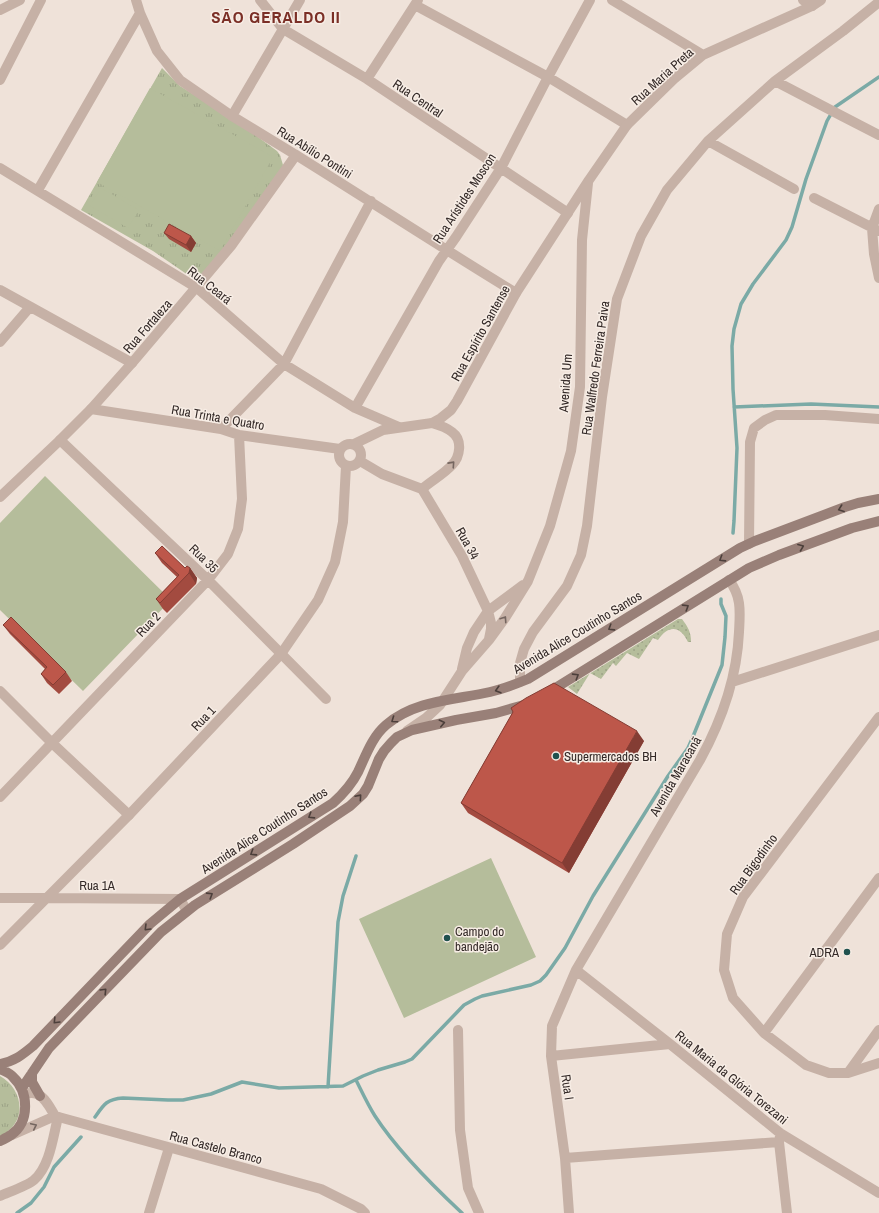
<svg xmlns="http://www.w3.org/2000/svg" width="879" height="1213" font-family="'Archivo Narrow',sans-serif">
	<defs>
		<pattern id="grass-dots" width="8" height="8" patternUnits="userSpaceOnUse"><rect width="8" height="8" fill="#b5bd9b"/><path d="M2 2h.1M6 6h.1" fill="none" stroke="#9ca286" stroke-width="1.8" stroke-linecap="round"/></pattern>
		<pattern id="park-tufts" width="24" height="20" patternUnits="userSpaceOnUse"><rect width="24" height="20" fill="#b5bd9b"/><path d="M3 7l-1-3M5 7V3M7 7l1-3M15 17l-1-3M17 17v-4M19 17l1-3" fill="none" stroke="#9ca286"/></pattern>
	</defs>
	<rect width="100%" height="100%" fill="#efe2d9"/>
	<path fill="url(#grass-dots)" d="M 678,619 L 682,619 C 688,627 691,632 691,642 L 688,642 C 680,625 668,625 658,640 L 653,638 L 639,659 L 627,653 L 616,666 L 613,663 L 601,679 L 590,673 L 577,694 L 568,687 Z"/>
	<path fill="url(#park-tufts)" d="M 162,68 L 180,86 L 242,125 L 277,151 L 280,155 L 283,165 L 281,176 L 202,276 L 195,277 L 188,275 L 153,251 L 81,210 Z
		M 0,1076 C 20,1087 28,1115 8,1131 C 6,1133 3,1135 0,1136 Z"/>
	<path fill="#b5bd9b" d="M 150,88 L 273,157 L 220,251 L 97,182 Z
		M 101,188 L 139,210 L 128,228 L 90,206 Z
		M 45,476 L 171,600 L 83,691 L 0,610 L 0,523 Z
		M 491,858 L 536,957 L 404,1018 L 359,919 Z"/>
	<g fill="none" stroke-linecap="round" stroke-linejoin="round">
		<path stroke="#7baaa6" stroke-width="3.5" d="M 734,407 L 811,404 L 879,407
			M 733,533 L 734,521 L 737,448 L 733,389 L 732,346 L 734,329 L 741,304 L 753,284 L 786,240 L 792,227 L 806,179 L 827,121 L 835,107 L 879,77
			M 356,1080 C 362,1092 368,1105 375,1116 C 397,1150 432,1185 462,1213
			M 328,1087 L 338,922 L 343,896 L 356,856
			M 95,1117 C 104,1104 107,1099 123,1098 L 168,1100 L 183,1100 L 211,1094 L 242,1082 L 279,1088 L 343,1086 L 363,1076 L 378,1070 L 405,1062 L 412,1059 L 464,1005 L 475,999 L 482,996 L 531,985 L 540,981 L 546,975 L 565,948 L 593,896 L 668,776 L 688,748 L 692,739 L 722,665 L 725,637 L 726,616 L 721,604 L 721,599
			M 17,1213 L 31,1203 L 44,1187 L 54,1167 L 81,1137"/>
		<path stroke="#c6b1a6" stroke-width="10" d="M 136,0 L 140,13 L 157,51 L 180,80 L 232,116
			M 300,0 L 283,29 L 367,79 L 568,213
			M 803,0 L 812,6
			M 415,5 L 548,77 L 627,125
			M 367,79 L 418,0
			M 0,80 L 41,0
			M 775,81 L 842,116 L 879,135
			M 708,141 L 794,189
			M 296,155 C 370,201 442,248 516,293
			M 0,168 L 197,288 L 284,364 L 355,408 L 399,427
			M 38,190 L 140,13
			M 814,198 L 879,231
			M 879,209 L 872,228 L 874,254 L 879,278
			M 0,290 L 132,363
			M 0,342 L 30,307
			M 355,408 L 439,261 L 456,237 L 501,168 L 548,77 L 590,0
			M 91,409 L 221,429 L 239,435 L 340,449
			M 221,429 L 284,364 L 371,201
			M 60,440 L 208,580 L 326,699
			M 422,489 C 431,481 444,474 452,465 C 460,457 463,440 452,432 C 446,427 439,425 432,423
			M 749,544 L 750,442 L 754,428 L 765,420 L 776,415 L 825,415 L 879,419
			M 520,682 L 520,663 L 524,649 L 533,632 L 567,586 L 581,555 L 587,526 L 602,397 L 617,299 L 641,236 L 667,190 L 708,141 L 775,81 L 843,31 L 879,2
			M 732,682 L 879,635
			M 0,691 L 52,743 L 129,815
			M 879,717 L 743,897 L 727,934 L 724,970 L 733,998 L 764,1033 L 806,1065 L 829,1073 L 848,1073 L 879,1063
			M 0,797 L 208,580 L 228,554 L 238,529 L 242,499 L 239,435
			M 0,898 L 46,898
			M 576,970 L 670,1044 L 780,1133 L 879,1193
			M 458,1030 L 460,1130 L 468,1188 L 479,1213
			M 764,1033 L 879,878
			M 551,1056 L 670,1044
			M 848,1073 L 879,1030
			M 780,1136 L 779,1142 L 787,1213
			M 565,1158 L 779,1142
			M 0,1196 C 9,1192 27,1186 34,1180 C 50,1166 53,1137 58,1117
			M 149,1213 L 169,1148
			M 569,1213 L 565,1158 L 551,1056 L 552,1026 L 576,970 L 700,760 C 722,720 737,678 739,632 C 740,612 742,597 729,580"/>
		<path stroke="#c6b1a6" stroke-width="10" d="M 612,0 L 703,55
			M 0,10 L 20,0
			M339 455a11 11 0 1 1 22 0a11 11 0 1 1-22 0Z
			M 354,444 L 383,430 L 432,423 L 441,418 L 451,410 L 457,401 L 516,293 L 589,180 L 627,125 L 674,79 L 703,55 L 812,6 L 821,0
			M 360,461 L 382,474 L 422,489 L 462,556 L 488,611 L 491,623 L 491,629 L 489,639
			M 0,497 L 60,440 L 91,409 L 132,363 L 231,246 L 296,155 L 232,116 L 283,29 L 260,0
			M 462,669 L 467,648 L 474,632 L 488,611 L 523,585
			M 407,731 L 426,718 L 440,705 L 462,671 L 489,640 L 505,618 L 528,581 L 550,526 L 571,451 L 580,387 L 582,240 L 588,183
			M 46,898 L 180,899 L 187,911
			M 0,945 L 129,815 L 281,654 L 318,600 L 335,562 L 343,522 L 346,466
			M 24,1094 C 28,1093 33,1092 37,1094 C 45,1097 51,1109 55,1116
			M 12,1135 L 55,1116 L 321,1189 L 361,1209 L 365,1213"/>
		<path stroke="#998078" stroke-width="10" d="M 549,692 L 749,568 L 779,555 L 852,528 L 879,521
			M 0,1064 C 15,1061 22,1055 33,1046 L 150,924 L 180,899 L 333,803 C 343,794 352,784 358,772 C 366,755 372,737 386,725 C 415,700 455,700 490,692 C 503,689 516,684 528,679 L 740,548 L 755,541 L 845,507 L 858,503 L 879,499
			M 0,1069 C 4,1071 10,1073 13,1077 C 29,1092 30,1122 11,1135 C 8,1137 4,1139 0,1141
			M 32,1073 L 32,1082 L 40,1096
			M 22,1088 L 49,1048 L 161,932 L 195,905 L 293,844 L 350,806 L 363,794 L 368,786 L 379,759 L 384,751 L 391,743 L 397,737 L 412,730 L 456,720 L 496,713 L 524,705"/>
	</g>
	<path fill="#a34b40" d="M 164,233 L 191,236 L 196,243 L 191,252 L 169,239 Z
		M 155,553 L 185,568 L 190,568 L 197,578 L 196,584 L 167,613 L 163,609 L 156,599 L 177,577 L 162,563 Z
		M 3,625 L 66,672 L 72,681 L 59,694 L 47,683 L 41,674 L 45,669 L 10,634 Z
		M 513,712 L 644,741 L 569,873 L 468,813 L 461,803 Z"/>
	<path fill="#843d34" d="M 191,236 L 196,243 L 191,252 L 186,245 Z
		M 190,568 L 197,578 L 196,584 L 189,573 Z
		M 637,731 L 644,741 L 569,873 L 562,863 Z"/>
	<path fill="#bd574a" stroke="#843d34" d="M 169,224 L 191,236 L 186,245 L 164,233 Z
		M 162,546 L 185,568 L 187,566 L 190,568 L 189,573 L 160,603 L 156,599 L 179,575 L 155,553 Z
		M 11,617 L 66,672 L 53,685 L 41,674 L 47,667 L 3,625 Z
		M 554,683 L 637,731 L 562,863 L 461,803 L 513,712 L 511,708 L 526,698 Z"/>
	<defs><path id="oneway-chevron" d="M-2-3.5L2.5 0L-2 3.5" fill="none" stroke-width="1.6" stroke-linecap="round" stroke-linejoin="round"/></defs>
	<g stroke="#756660">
		<use href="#oneway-chevron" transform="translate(452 464) rotate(-48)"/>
		<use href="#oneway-chevron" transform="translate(504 619) rotate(-56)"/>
		<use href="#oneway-chevron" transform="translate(34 1126) rotate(-25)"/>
	</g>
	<g stroke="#4c3f3b">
		<use href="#oneway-chevron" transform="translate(841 509) rotate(160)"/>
		<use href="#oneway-chevron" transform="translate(801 547) rotate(-21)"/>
		<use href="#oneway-chevron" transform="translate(722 559) rotate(148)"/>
		<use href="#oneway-chevron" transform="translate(686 607) rotate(-32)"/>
		<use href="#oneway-chevron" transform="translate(611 628) rotate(148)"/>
		<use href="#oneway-chevron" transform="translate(576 676) rotate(-32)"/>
		<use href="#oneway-chevron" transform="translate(498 690) rotate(164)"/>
		<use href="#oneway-chevron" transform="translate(394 720) rotate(145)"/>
		<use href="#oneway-chevron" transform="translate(442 723) rotate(-13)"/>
		<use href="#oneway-chevron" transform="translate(359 797) rotate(-49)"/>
		<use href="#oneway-chevron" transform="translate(311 816) rotate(148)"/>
		<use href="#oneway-chevron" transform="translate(253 853) rotate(148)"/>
		<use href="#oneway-chevron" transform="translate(210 895) rotate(-32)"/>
		<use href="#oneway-chevron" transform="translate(147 928) rotate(135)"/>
		<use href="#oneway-chevron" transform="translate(104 991) rotate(-46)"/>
		<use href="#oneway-chevron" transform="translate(56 1021) rotate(134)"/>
	</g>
	<g fill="#20514e" stroke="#f7ede5" stroke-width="1.5">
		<circle cx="556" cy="756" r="4"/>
		<circle cx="447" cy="938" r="4"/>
		<circle cx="847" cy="952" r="4"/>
	</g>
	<g text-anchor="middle" stroke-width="3" stroke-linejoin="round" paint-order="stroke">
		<g font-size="13" fill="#332927" stroke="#f7ede5">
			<text transform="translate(662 76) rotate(-42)" y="5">Rua Maria Preta</text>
			<text transform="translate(418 98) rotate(34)" y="5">Rua Central</text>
			<text transform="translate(315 152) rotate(32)" y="5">Rua Abílio Pontini</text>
			<text transform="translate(464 198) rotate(-57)" y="5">Rua Arístides Moscon</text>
			<text transform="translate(210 285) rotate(38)" y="5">Rua Ceará</text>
			<text transform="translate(147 326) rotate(-49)" y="5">Rua Fortaleza</text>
			<text transform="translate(480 333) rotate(-61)" y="5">Rua Espírito Santense</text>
			<text transform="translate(595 368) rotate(-82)" y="5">Rua Walfredo Ferreira Paiva</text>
			<text transform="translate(565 383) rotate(-86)" y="5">Avenida Um</text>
			<text transform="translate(218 417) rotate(10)" y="5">Rua Trinta e Quatro</text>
			<text transform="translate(468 543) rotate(61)" y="5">Rua 34</text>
			<text transform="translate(204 558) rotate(44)" y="5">Rua 35</text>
			<text transform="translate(148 624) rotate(-46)" y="5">Rua 2</text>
			<text transform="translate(577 632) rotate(-31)" y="5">Avenida Alice Coutinho Santos</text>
			<text transform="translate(203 718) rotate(-46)" y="5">Rua 1</text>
			<text transform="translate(675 776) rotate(-60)" y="5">Avenida Maracanã</text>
			<text transform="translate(264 830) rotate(-33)" y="5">Avenida Alice Coutinho Santos</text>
			<text transform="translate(753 864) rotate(-54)" y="5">Rua Bigodinho</text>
			<text x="97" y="890">Rua 1A</text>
			<text transform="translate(732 1077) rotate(39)" y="5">Rua Maria da Glória Torezani</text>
			<text transform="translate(568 1087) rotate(82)" y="5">Rua I</text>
			<text transform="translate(216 1147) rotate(15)" y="5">Rua Castelo Branco</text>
		</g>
		<g font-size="13" fill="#332927" stroke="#f7ede5" text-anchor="start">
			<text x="564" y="761">Supermercados BH</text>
			<text x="455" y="936">Campo do<tspan x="455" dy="15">bandejão</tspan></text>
			<text x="839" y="957" text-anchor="end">ADRA</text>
		</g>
		<g font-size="17" font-weight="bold" letter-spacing="1" fill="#7b2f26" stroke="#f7ede5">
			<text x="276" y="23">SÃO GERALDO II</text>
		</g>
	</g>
</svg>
